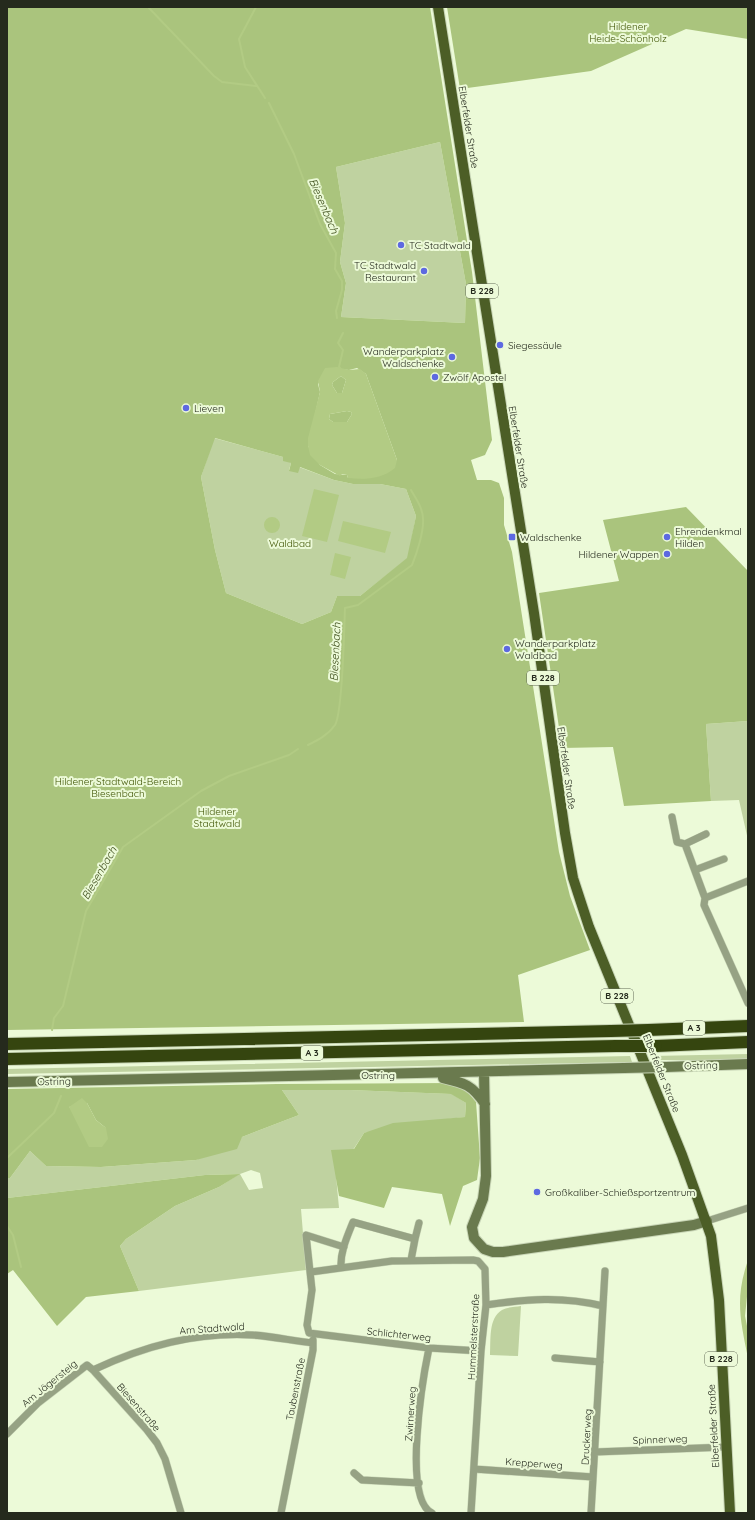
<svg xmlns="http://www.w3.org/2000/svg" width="755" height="1520" font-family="Quicksand,sans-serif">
	<rect width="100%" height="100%" fill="#ecfad8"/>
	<path fill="#bfd2a0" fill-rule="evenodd" d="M 440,142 L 466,284 L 465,323 L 341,317 L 346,283 L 340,262 L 345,223 L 336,167 Z
		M 214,438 L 283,457 L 291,463 L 289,470 L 299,467 L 334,480 L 353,484 L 380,484 L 406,489 L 416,516 L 408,558 L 360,596 L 337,596 L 331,612 L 302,624 L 226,593 L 215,550 L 201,477 Z
		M 748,721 L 748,840 L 739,800 L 711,801 L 706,724 Z
		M 748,1054 L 748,1060 L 654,1060 L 653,1056 Z
		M 630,1056 L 632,1062 L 7,1074 L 7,1069 Z
		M 282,1090 L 350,1090 L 452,1094 L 466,1103 L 465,1117 L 431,1121 L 364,1133 L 336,1176 L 339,1208 L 301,1209 L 306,1270 L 139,1291 L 120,1246 L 126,1239 L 175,1206 L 219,1187 L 239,1174 L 205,1175 L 7,1198 L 7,1178 L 10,1178 L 30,1151 L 46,1166 L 101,1167 L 196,1160 L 242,1137 L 299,1115 ZM 251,1170 L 260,1173 L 263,1188 L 249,1190 L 240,1174 Z
		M 521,1306 L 518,1356 L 490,1355 C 491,1341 488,1318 502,1310 C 507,1307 515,1307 521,1306 Z"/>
	<path fill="#aac47d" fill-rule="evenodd" d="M 7,7 L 430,7 L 472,272 L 492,440 L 485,455 L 471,460 L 477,480 L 491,480 L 499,483 L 504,498 L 504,525 L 512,552 L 559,852 L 570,896 L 590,950 L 518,975 L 524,1022 L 7,1030 ZM 440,142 L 466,284 L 465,323 L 341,317 L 346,283 L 340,262 L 345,223 L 336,167 ZM 328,368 L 349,370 L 357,368 L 366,374 L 397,460 L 348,478 L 347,475 L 335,474 L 320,465 L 308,446 L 320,392 L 318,384 ZM 215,438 L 283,457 L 283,461 L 291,463 L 289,471 L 298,473 L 300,467 L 334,480 L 353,484 L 380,484 L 406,489 L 416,516 L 407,558 L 360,596 L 337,596 L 331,612 L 302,624 L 226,593 L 215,550 L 201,477 Z
		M 447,7 L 748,7 L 748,39 L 686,29 L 591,71 L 460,89 Z
		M 341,376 L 346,380 L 342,393 L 337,393 L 332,385 L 333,382 Z
		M 347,411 L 351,412 L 352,414 L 347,422 L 333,422 L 329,419 L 330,414 Z
		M 686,507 L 748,571 L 748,721 L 706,724 L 711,801 L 624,806 L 613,747 L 562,748 L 539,593 L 619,581 L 603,520 Z
		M 452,1083 L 466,1090 L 476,1102 L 480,1158 L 477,1180 L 463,1186 L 450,1226 L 442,1194 L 392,1187 L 384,1208 L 339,1196 L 331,1150 L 354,1149 L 364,1133 L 393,1123 L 465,1117 L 466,1103 L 451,1094 L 350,1090 L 282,1090 L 299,1115 L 242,1137 L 237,1149 L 196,1160 L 101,1167 L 46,1166 L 30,1151 L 10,1178 L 7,1178 L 7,1089 L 277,1084 ZM 87,1103 L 96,1120 L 106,1128 L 69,1107 Z
		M 240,1174 L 219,1187 L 175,1206 L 126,1239 L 120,1246 L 139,1291 L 86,1297 L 57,1326 L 13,1270 L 7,1274 L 7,1198 L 205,1175 Z"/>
	<path fill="#b2cb84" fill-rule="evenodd" d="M 337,367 L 349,370 L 360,369 L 366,374 L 397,460 L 395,468 C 382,479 365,480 348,478 L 347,475 L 342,474 L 340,476 L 320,465 L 310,455 L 308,446 L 308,438 L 320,392 L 318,381 L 325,368 ZM 341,376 L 346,380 L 342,393 L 337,393 L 332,385 L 333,382 ZM 347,411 L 351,412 L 352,414 L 347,422 L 333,422 L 329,419 L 330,414 Z
		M 314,489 L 339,495 L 327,542 L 302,536 Z
		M264 525a8 8 0 1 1 16 0a8 8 0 1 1-16 0Z
		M 343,521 L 391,532 L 385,553 L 338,541 Z
		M 335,553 L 351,557 L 345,579 L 330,575 Z
		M 82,1098 L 87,1103 L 96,1120 L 106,1128 L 108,1139 L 102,1147 L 89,1147 L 69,1107 Z
		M 748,1260 L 748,1287 L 745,1316 L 748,1331 L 748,1358 C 740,1319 735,1298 748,1260 Z"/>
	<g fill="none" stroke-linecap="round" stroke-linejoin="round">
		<path stroke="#b2cb84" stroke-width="2" d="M 148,7 L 214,76 L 222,82 L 256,86
			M 256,7 L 239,39 L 245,67 L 265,98
			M 269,103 L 294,154 L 320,224 L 336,253 L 335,269 L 342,281 L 342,290 L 336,311 L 337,318
			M 340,368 L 339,367 L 343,350 L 338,343 L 343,333
			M 308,745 C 318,740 328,735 335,725 C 343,712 344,629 345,608 L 358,605 L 412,565 C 417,553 424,531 423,519 C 423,508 416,499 411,490
			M 52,1030 L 54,1018 L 63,1006 L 86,911 L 123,847 L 201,791 L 229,776 L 289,755 L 298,749
			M 7,1158 L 54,1113 L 61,1096
			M 7,1226 L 13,1235 L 21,1267"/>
		<defs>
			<path id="minor" d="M 672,817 L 677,842 L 685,844
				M 706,834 L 685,844 L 705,898 L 704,905 L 748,1003
				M 695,870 L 724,859
				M 705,898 L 748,881
				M 707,1221 L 748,1208
				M 415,1239 L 419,1223
				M 344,1247 L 306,1235 L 312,1290 L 307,1325 L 309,1333 L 429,1348 L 481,1351
				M 341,1268 C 340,1252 347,1237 353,1222 L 415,1239 L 411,1260
				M 311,1272 L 392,1261 L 473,1260 L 478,1261 L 485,1269 L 486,1305 L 481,1351 L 471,1513
				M 486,1305 C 527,1299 562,1296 603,1306
				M 429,1348 C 423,1377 402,1499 432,1513
				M 555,1358 L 600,1362
				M 93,1370 C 144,1346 195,1332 252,1335 C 272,1336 293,1341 313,1343
				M 7,1434 L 38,1403 L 87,1365 L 93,1370 L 147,1430 L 157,1443 L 165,1459 L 181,1513
				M 595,1452 L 726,1447
				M 474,1469 L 593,1477
				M 354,1473 L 362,1480 L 419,1483
				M 281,1513 L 313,1350 L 313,1340
				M 591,1513 L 605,1271"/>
			<path id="secondary" d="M 666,1067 L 748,1064
				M 484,1072 L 486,1176 L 483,1199 L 472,1227 L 474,1238 L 484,1249 L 493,1252 L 503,1252 L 694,1225 L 707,1221
				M 443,1078 C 465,1083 472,1085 485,1104
				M 7,1082 C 213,1077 418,1074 624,1068"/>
			<path id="primary" d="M 438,7 L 534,613 L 565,833 L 573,878 L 589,927 L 682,1155 L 711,1236 L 719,1300 L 730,1513"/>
			<path id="motorway" d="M 648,1030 L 748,1026
				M 7,1044 L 611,1031
				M 656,1046 L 748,1042
				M 7,1059 L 616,1046"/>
		</defs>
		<use href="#minor" stroke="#c8d5b6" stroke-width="8"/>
		<use href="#secondary" stroke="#c8d5b6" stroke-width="12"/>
		<use href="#primary" stroke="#c8d5b6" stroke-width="12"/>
		<use href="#motorway" stroke="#c8d5b6" stroke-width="14"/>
		<use href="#minor" stroke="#96a284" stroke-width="7"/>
		<use href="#secondary" stroke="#6a7a4e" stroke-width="10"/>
		<use href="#primary" stroke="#4c5e26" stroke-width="10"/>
		<use href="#motorway" stroke="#35450f" stroke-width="12"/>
		<defs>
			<path id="secondary-bridge" d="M 624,1068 L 666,1067"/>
			<path id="motorway-bridge" d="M 611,1031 L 648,1030
				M 616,1046 L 656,1046"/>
		</defs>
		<use href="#secondary-bridge" stroke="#c8d5b6" stroke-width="12" stroke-linecap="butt"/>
		<use href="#motorway-bridge" stroke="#c8d5b6" stroke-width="14" stroke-linecap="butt"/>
		<use href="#secondary-bridge" stroke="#6a7a4e" stroke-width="10"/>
		<use href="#motorway-bridge" stroke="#35450f" stroke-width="12"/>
	</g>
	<g fill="#5d69e1" stroke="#ecfad8" stroke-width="1.5">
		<circle cx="401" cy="245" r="4"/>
		<circle cx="424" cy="271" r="4"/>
		<circle cx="500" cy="345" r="4"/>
		<circle cx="452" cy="357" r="4"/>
		<circle cx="435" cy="377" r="4"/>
		<circle cx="186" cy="408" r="4"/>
		<rect x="508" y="533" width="8" height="8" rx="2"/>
		<circle cx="667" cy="537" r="4"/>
		<circle cx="667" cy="554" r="4"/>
		<circle cx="507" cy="649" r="4"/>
		<circle cx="537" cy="1192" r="4"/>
	</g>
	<g text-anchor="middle" stroke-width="4" stroke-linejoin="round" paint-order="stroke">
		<g fill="#ecfad8" stroke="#616855" stroke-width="1">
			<rect x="466" y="284" width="32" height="14" rx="3"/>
			<rect x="527" y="671" width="32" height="14" rx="3"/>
			<rect x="601" y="989" width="32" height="14" rx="3"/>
			<rect x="683" y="1021" width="22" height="14" rx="3"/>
			<rect x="301" y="1046" width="22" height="14" rx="3"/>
			<rect x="705" y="1352" width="32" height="14" rx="3"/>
		</g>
		<g font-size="9" font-weight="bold" fill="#252a1d">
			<text x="482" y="294">B 228</text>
			<text x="543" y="681">B 228</text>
			<text x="617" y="999">B 228</text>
			<text x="694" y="1031">A 3</text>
			<text x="312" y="1056">A 3</text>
			<text x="721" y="1362">B 228</text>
		</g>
		<g font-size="10" fill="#3d5200" stroke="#ecfad8">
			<text x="628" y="30">Hildener<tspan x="628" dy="12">Heide-Schönholz</tspan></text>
			<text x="290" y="547">Waldbad</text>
			<text x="118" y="785">Hildener Stadtwald-Bereich<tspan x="118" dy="12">Biesenbach</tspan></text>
			<text x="217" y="815">Hildener<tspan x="217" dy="12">Stadtwald</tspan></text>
		</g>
		<g font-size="10" fill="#252a1d" stroke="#ecfad8">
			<text transform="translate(469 127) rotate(81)" y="4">Elberfelder Straße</text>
			<text transform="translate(519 447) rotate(81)" y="4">Elberfelder Straße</text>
			<text transform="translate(567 768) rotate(82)" y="4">Elberfelder Straße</text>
			<text transform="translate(701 1065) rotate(-2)" y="4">Ostring</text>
			<text transform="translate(662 1073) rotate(68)" y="4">Elberfelder Straße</text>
			<text x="378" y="1079">Ostring</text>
			<text transform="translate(54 1081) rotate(-1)" y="4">Ostring</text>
			<text transform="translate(212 1328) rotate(-4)" y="4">Am Stadtwald</text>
			<text transform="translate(399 1334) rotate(6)" y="4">Schlichterweg</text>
			<text transform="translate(473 1337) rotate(-87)" y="4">Hummelsterstraße</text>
			<text transform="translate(49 1383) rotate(-39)" y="4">Am Jägersteig</text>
			<text transform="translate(295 1389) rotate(-79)" y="4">Taubenstraße</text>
			<text transform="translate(139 1407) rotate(49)" y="4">Biesenstraße</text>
			<text transform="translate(410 1414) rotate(-86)" y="4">Zwirnerweg</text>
			<text transform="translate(713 1426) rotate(-93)" y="4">Elberfelder Straße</text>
			<text transform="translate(586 1437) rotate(-87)" y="4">Druckerweg</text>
			<text transform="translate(660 1439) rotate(-2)" y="4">Spinnerweg</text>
			<text transform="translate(534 1463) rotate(4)" y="4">Krepperweg</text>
		</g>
		<g font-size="10" fill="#252a1d" stroke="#ecfad8" text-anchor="start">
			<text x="409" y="249">TC Stadtwald</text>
			<text x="416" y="269" text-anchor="end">TC Stadtwald<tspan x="416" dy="12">Restaurant</tspan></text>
			<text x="508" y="349">Siegessäule</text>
			<text x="444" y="355" text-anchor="end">Wanderparkplatz<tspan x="444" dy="12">Waldschenke</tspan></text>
			<text x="443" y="381">Zwölf Apostel</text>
			<text x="194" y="412">Lieven</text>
			<text x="675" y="535">Ehrendenkmal<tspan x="675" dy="12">Hilden</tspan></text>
			<text x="520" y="541">Waldschenke</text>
			<text x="659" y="558" text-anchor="end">Hildener Wappen</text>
			<text x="515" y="647">Wanderparkplatz<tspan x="515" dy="12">Waldbad</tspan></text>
			<text x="545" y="1196">Großkaliber-Schießsportzentrum</text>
		</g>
		<g font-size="11" font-style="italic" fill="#3a4a17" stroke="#ecfad8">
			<text transform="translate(324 206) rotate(67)" y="4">Biesenbach</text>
			<text transform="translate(335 652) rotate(-87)" y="4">Biesenbach</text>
			<text transform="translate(99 873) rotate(-60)" y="4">Biesenbach</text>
		</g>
	</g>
	<rect width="755" height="1520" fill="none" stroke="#252a1d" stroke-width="16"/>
</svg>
